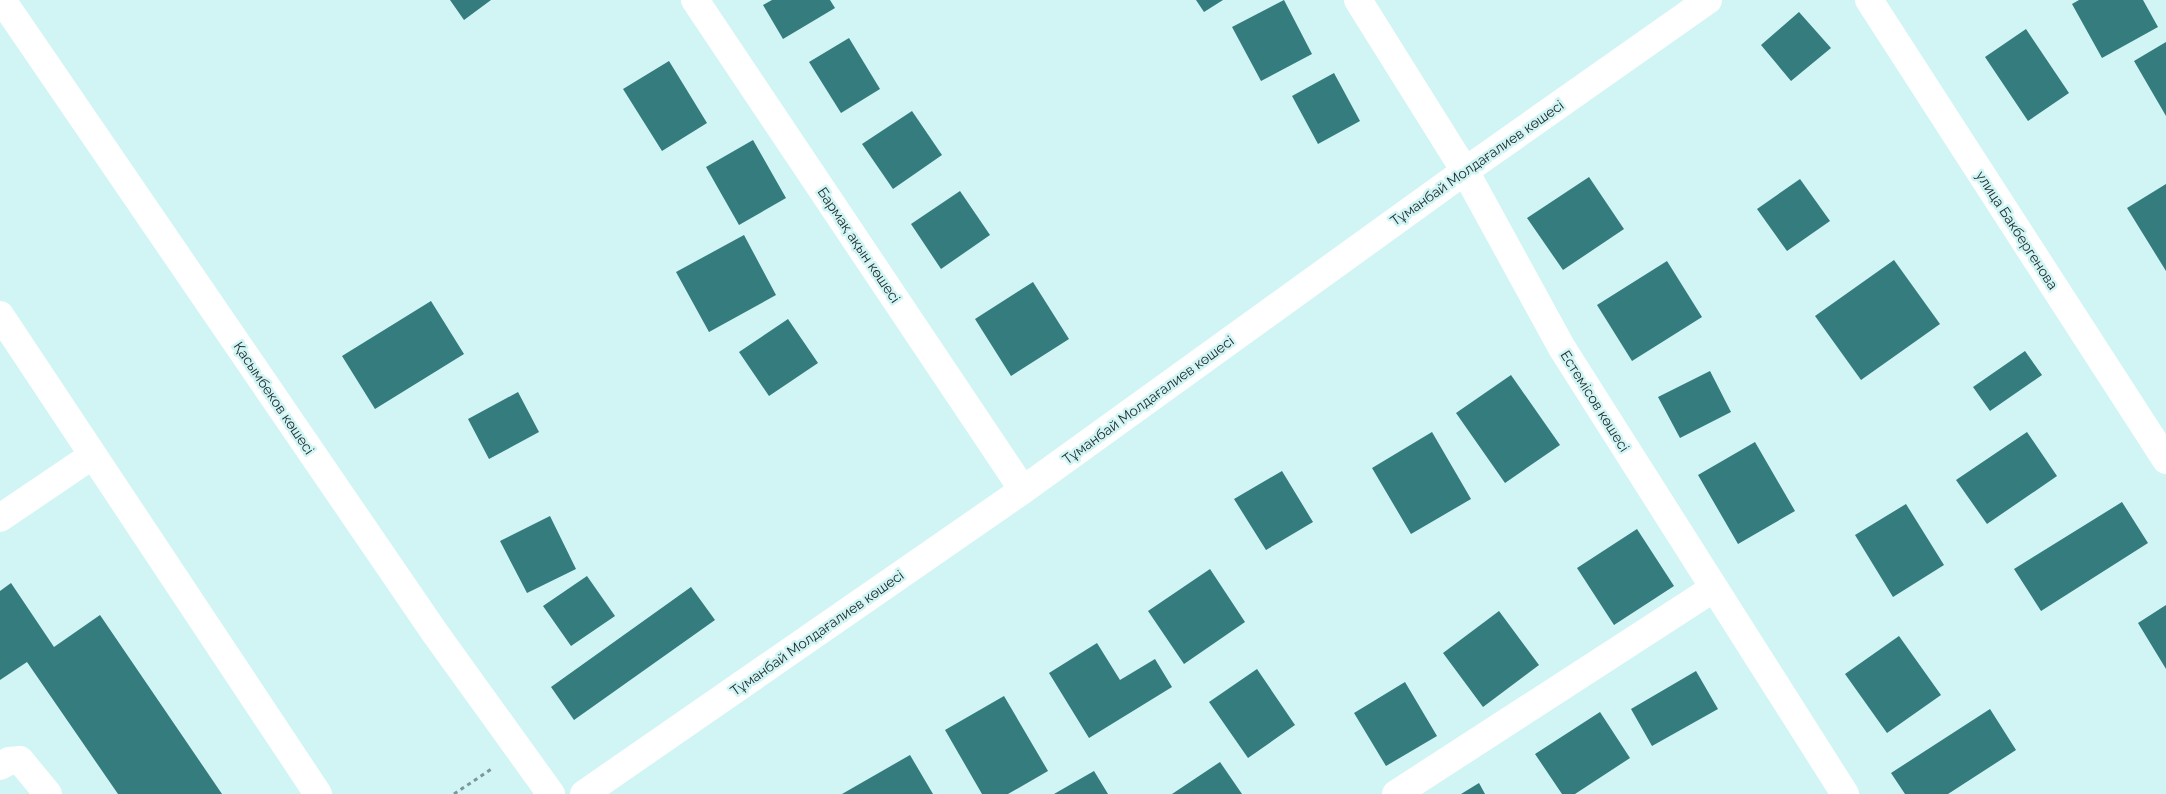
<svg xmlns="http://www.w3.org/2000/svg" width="2166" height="794" font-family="Raleway,sans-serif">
	<rect width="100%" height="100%" fill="#d1f4f4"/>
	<path fill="#347c7d" d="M 450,0 L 491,0 L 464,20 Z
		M 772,0 L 830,0 L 835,8 L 783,39 L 763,5 Z
		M 1196,0 L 1223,0 L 1204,12 Z
		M 1284,0 L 1312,54 L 1261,81 L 1232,27 Z
		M 2079,0 L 2143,0 L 2158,27 L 2102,58 L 2072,4 Z
		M 1799,12 L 1831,48 L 1791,81 L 1761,45 Z
		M 2026,29 L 2069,93 L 2028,121 L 1985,57 Z
		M 849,38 L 880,89 L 841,113 L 809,62 Z
		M 2166,42 L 2166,116 L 2134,61 Z
		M 669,61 L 707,123 L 662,151 L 623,89 Z
		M 1334,73 L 1360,121 L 1318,144 L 1292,96 Z
		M 912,111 L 942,155 L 893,189 L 862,144 Z
		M 753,140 L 786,198 L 739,225 L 706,167 Z
		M 1589,177 L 1624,229 L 1563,270 L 1527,218 Z
		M 1800,179 L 1830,221 L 1787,251 L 1757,209 Z
		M 2166,184 L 2166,271 L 2127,208 Z
		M 960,191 L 990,235 L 941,269 L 911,224 Z
		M 744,235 L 776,295 L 709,332 L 676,272 Z
		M 1894,260 L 1940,324 L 1861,380 L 1815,316 Z
		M 1667,261 L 1702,317 L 1632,361 L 1597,305 Z
		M 1033,282 L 1069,339 L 1011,376 L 975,319 Z
		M 431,301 L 464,354 L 375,409 L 342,356 Z
		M 788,319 L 818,363 L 769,396 L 739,352 Z
		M 2025,351 L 2042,375 L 1990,411 L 1973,387 Z
		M 1710,371 L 1731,412 L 1680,438 L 1658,397 Z
		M 1511,375 L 1560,445 L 1505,483 L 1456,413 Z
		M 518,392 L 539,432 L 489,459 L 468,419 Z
		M 1432,432 L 1471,499 L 1411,534 L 1372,468 Z
		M 2027,432 L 2057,476 L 1987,524 L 1956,480 Z
		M 1755,442 L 1795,511 L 1738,544 L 1698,475 Z
		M 1282,471 L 1313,522 L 1266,550 L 1234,499 Z
		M 2122,502 L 2148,543 L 2041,611 L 2014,569 Z
		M 1906,504 L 1944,565 L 1893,597 L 1855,535 Z
		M 550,516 L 576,569 L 527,593 L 500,541 Z
		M 1637,529 L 1674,586 L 1614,625 L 1577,568 Z
		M 1210,569 L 1245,622 L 1184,664 L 1148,611 Z
		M 587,576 L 615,616 L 571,646 L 543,606 Z
		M 11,583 L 54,647 L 100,615 L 222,794 L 118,794 L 27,662 L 0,680 L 0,591 Z
		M 691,587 L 715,620 L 574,720 L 551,687 Z
		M 2166,605 L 2166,669 L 2138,623 Z
		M 1499,611 L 1539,665 L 1483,707 L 1443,653 Z
		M 1899,636 L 1941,695 L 1887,733 L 1845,674 Z
		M 1097,643 L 1120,680 L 1155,659 L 1172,687 L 1089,738 L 1049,673 Z
		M 1257,669 L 1295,725 L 1248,758 L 1209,702 Z
		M 1696,671 L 1718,709 L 1652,746 L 1631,709 Z
		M 1405,682 L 1437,736 L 1386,766 L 1354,713 Z
		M 1004,696 L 1048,771 L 1008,794 L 982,794 L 945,730 Z
		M 1990,709 L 2016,750 L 1948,794 L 1905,794 L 1891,773 Z
		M 1600,712 L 1630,758 L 1575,794 L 1562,794 L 1535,754 Z
		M 910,755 L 933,794 L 842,794 Z
		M 1220,762 L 1242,794 L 1172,794 Z
		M 1094,771 L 1108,794 L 1054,794 Z
		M 1479,783 L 1485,794 L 1461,794 Z"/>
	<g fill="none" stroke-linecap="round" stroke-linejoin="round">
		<path stroke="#7d9696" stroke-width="3" stroke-dasharray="4 4" stroke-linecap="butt" d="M 454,794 L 493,768"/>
		<path stroke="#fff" stroke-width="28" d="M 2,0 L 435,633 L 551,794
			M 695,0 L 1023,490
			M 1358,0 L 1465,171 L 1562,348 L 1845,794
			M 1869,0 L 2166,460
			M 0,315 L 318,794
			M 0,518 L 93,455
			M 0,766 L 9,761 L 20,760 L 48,794
			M 584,794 L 1023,490 L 1465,171 L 1708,0
			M 1396,794 L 1714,588"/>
	</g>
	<g text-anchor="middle" stroke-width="5" stroke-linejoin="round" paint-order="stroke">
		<g font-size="14" fill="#202d2d" stroke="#d1f4f4">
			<text transform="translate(1477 163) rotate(-35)" y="5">Тұманбай Молдағалиев көшесі</text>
			<text transform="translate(2017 230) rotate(57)" y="5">улица Бакбергенова</text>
			<text transform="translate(859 245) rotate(56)" y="5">Бармақ ақын көшесі</text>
			<text transform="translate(274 398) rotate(56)" y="5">Қасымбеков көшесі</text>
			<text transform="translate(1148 400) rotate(-36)" y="5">Тұманбай Молдағалиев көшесі</text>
			<text transform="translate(1595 401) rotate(58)" y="5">Естемісов көшесі</text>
			<text transform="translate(817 633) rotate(-35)" y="5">Тұманбай Молдағалиев көшесі</text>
		</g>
	</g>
</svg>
